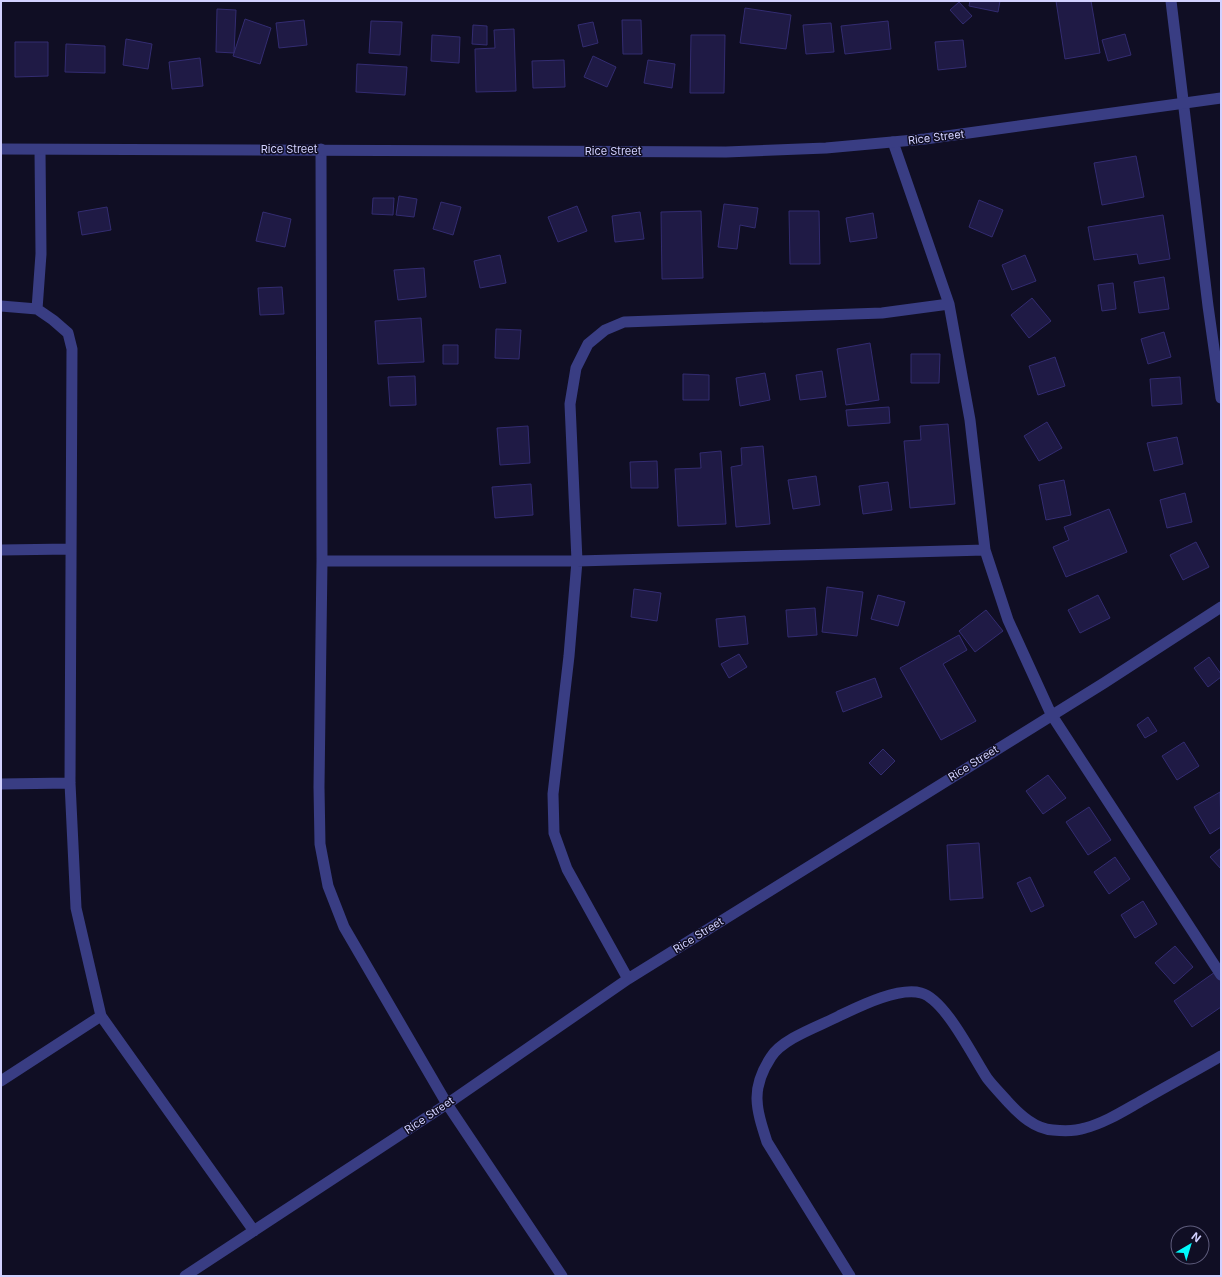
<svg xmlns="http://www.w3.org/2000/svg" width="1222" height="1277" font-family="Inter,sans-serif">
	<rect width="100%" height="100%" fill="#100e24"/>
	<path fill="#1f1a45" stroke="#332c71" d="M 970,1 L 1000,1 L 998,12 L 969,6 Z
		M 1056,1 L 1091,1 L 1100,53 L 1065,59 Z
		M 959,2 L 972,16 L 963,24 L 950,10 Z
		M 745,8 L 791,15 L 786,49 L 740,43 Z
		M 217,9 L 236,10 L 234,53 L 216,52 Z
		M 245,19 L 271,28 L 260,64 L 233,56 Z
		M 304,20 L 307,45 L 279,48 L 276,23 Z
		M 622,20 L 641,20 L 642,54 L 623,54 Z
		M 371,21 L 402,22 L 400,55 L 369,53 Z
		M 888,21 L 891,49 L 845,54 L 841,26 Z
		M 593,22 L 598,43 L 583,47 L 578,25 Z
		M 831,23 L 834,52 L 806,54 L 803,25 Z
		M 473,25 L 487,26 L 487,45 L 472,44 Z
		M 514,29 L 516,91 L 476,92 L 475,49 L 495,48 L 494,30 Z
		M 1125,34 L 1131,55 L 1108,61 L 1102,40 Z
		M 432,35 L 460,37 L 459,63 L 431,61 Z
		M 691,35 L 725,35 L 724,93 L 690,93 Z
		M 126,39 L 152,44 L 148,69 L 123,65 Z
		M 963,40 L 966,67 L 938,70 L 935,42 Z
		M 15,42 L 48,42 L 48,76 L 15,77 Z
		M 66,44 L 105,46 L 105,73 L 65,72 Z
		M 593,56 L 616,67 L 607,87 L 584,77 Z
		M 200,58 L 203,86 L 172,89 L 169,62 Z
		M 564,60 L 565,87 L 533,88 L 532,61 Z
		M 648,60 L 675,64 L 672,88 L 644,83 Z
		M 357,64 L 407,67 L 405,95 L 356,92 Z
		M 1136,156 L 1144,197 L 1102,205 L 1094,163 Z
		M 399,196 L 417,199 L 414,217 L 396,215 Z
		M 373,198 L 394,198 L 393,215 L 372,214 Z
		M 979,200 L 1003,210 L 992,237 L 969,227 Z
		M 441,202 L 461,207 L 453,235 L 433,229 Z
		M 724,204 L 758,208 L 755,228 L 740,225 L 737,249 L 718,247 Z
		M 577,206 L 587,231 L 558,242 L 548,217 Z
		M 107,207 L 111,230 L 82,235 L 78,212 Z
		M 701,211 L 703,278 L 662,279 L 661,212 Z
		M 789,211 L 819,211 L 820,264 L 790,264 Z
		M 263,212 L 291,219 L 285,247 L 256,241 Z
		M 640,212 L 644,239 L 615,242 L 612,216 Z
		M 873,213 L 877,238 L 850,242 L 846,218 Z
		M 1163,215 L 1170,259 L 1139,264 L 1137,254 L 1094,260 L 1088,227 Z
		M 500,255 L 506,283 L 480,288 L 474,261 Z
		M 1025,255 L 1036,281 L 1012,290 L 1002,265 Z
		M 424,268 L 426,297 L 398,300 L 394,270 Z
		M 1164,277 L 1169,309 L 1139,313 L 1134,282 Z
		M 1113,283 L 1116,309 L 1102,311 L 1098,285 Z
		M 282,287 L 284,314 L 260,315 L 258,288 Z
		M 1032,298 L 1051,321 L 1029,338 L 1011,315 Z
		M 421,318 L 424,362 L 378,364 L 375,321 Z
		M 496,329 L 521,330 L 519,359 L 495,358 Z
		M 1164,332 L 1171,357 L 1148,364 L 1141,339 Z
		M 870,343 L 879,400 L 846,405 L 837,349 Z
		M 443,345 L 458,345 L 458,364 L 443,364 Z
		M 911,354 L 940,354 L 939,383 L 911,383 Z
		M 1055,357 L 1065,386 L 1038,395 L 1029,366 Z
		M 822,371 L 826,397 L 800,400 L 796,375 Z
		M 765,373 L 770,400 L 740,406 L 736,378 Z
		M 683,374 L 709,375 L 709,400 L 683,400 Z
		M 415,376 L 416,405 L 390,406 L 388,377 Z
		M 1180,377 L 1182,404 L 1152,406 L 1150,379 Z
		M 889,407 L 890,423 L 848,426 L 846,410 Z
		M 1047,422 L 1062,448 L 1039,461 L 1024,436 Z
		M 948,424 L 955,504 L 910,508 L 904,441 L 921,440 L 920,426 Z
		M 528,426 L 530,463 L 500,465 L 497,428 Z
		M 1177,437 L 1183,464 L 1154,471 L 1147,443 Z
		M 763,446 L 770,524 L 736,527 L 731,467 L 742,465 L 741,448 Z
		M 721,451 L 726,524 L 678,526 L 675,469 L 701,468 L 700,453 Z
		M 657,461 L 658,488 L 631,488 L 630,462 Z
		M 816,476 L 820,505 L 793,509 L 788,480 Z
		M 1064,480 L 1071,515 L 1046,520 L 1039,485 Z
		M 888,482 L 892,510 L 863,514 L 859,486 Z
		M 531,484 L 533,515 L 495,518 L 492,487 Z
		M 1185,493 L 1192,522 L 1167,528 L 1160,500 Z
		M 1109,509 L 1127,552 L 1066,577 L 1053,547 L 1069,540 L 1064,527 Z
		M 1196,542 L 1209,567 L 1183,580 L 1170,555 Z
		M 827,587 L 863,592 L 857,636 L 822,632 Z
		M 634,589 L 661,593 L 657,621 L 631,617 Z
		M 878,595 L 905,602 L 898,626 L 871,619 Z
		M 1098,595 L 1110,618 L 1080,633 L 1068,610 Z
		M 815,608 L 817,635 L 788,637 L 786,610 Z
		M 986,610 L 1003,631 L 975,652 L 959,631 Z
		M 745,616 L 748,644 L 719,647 L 716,619 Z
		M 959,635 L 967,650 L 943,664 L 976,721 L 941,740 L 900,668 Z
		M 739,654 L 747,667 L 729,678 L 721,664 Z
		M 1209,657 L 1221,674 L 1221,677 L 1208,687 L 1194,668 Z
		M 875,678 L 882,697 L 843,712 L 836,692 Z
		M 1148,717 L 1157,731 L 1145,738 L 1137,725 Z
		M 1184,742 L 1199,766 L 1177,780 L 1162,756 Z
		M 883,749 L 895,761 L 881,775 L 869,763 Z
		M 1048,775 L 1066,798 L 1043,814 L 1026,791 Z
		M 1220,792 L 1221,827 L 1210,834 L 1194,807 Z
		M 1089,807 L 1111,840 L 1088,855 L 1066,822 Z
		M 979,843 L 983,898 L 950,900 L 947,845 Z
		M 1221,848 L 1221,869 L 1210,857 Z
		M 1115,857 L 1130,879 L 1109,894 L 1094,872 Z
		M 1030,877 L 1044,906 L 1031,912 L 1017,883 Z
		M 1143,901 L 1157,924 L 1135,938 L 1121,915 Z
		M 1175,946 L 1193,967 L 1174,984 L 1155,963 Z
		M 1215,972 L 1221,980 L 1221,1007 L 1192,1027 L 1174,1001 Z"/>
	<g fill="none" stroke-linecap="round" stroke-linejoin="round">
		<path stroke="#393d83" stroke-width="11" d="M 1171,1 L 1208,306 L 1221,398
			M 893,142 L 949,304 L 970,420 L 985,550 L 1008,620 L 1051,714 L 1221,975
			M 321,149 L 322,561 L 319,787 L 320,844 L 328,886 L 344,927 L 447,1104 L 562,1276
			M 1,306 L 37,309 L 53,320 L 68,333 L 72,349 L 70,783 L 76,908 L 101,1016 L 254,1231
			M 37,309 L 41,254 L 40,150
			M 1,550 L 70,549
			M 322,561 L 577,561 L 985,550
			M 1,784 L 70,783
			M 628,979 L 567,869 L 554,833 L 553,794 L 569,656 L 577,561 L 570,404 L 576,368 L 588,344 L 605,330 L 624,322 L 882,313 L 949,304
			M 1,1081 L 101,1016
			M 185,1276 L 447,1104 L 628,979 L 1104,683 L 1221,607
			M 850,1276 L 767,1142 C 756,1108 750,1089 771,1057 C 783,1038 820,1026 839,1016 C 860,1006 898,987 921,993 C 945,999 973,1057 987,1078 C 993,1086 1001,1094 1008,1102 C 1020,1115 1035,1129 1053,1130 C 1062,1131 1076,1131 1085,1128 C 1105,1123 1125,1110 1143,1100 C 1169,1085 1195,1071 1221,1056"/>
		<path stroke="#393d83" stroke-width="11" d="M 1,149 L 726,152 L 826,148 L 925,139 L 1221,98"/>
	</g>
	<g text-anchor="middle" stroke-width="3" stroke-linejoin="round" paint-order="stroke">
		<g font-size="11" fill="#d2d1ff" stroke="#100e24">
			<text transform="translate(936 137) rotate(-7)" y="4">Rice Street</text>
			<text x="289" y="153">Rice Street</text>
			<text x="613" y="155">Rice Street</text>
			<text transform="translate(973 763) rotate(-32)" y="4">Rice Street</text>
			<text transform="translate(698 935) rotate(-32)" y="4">Rice Street</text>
			<text transform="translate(429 1115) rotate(-34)" y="4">Rice Street</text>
		</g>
	</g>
	<rect width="1222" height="1277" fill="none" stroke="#d2d1ff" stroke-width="4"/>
	<g transform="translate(1190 1245) rotate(38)"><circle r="19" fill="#100e24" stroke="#5e5c7c"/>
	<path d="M0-3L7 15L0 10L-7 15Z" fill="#00fafc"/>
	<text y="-6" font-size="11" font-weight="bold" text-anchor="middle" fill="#d2d1ff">N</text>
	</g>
</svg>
